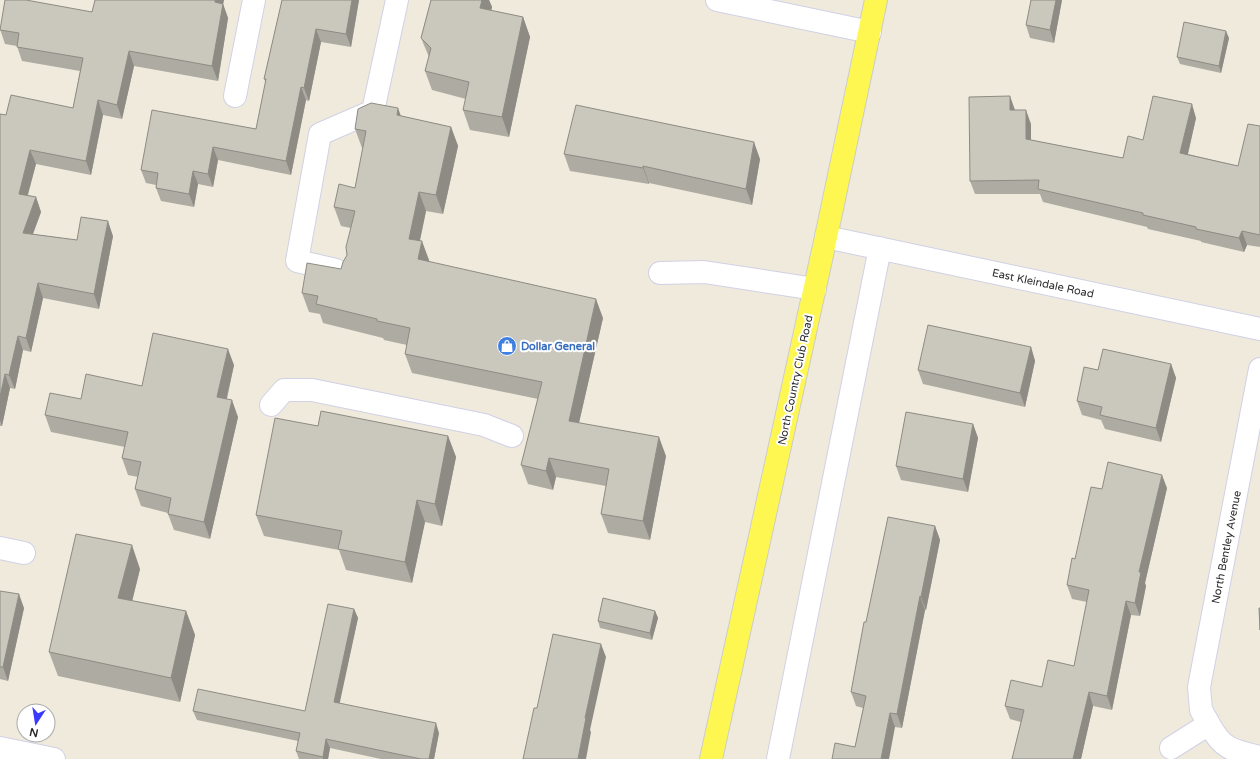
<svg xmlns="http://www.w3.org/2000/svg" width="1260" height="759" font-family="'Varela Round',sans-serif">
	<rect width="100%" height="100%" fill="#efeadc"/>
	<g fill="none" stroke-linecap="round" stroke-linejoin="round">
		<defs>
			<path id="minor" d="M 717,0 L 870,32
				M 235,96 L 254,0
				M 826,237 L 1260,329
				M 336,270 L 297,261 L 320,134 L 373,111 L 397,0
				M 660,273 L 704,272 L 815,289
				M 271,405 L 284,390 L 312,390 L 484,425 L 512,436
				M 0,548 L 24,553
				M 1209,724 L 1201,710 L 1199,687 L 1260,369
				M 0,748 L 54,759
				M 1171,748 L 1209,724 C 1222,749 1233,751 1260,757
				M 778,759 L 880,248"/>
			<path id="major" d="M 711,759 L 826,237 L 876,0"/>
		</defs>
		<use href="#minor" stroke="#d1d1e6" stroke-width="24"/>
		<use href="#major" stroke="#ccc" stroke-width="24"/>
		<use href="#minor" stroke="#fff" stroke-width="22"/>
		<use href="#major" stroke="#fff751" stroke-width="22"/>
	</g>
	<path fill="#aeaba2" d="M 95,0 L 224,0 L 223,4 L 228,18 L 218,81 L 134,66 L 122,119 L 103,115 L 91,175 L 36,164 L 28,195 L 36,197 L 41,212 L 33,234 L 77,240 L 113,236 L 99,309 L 43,298 L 31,352 L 23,350 L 15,389 L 10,388 L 2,426 L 0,426 L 0,114 L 6,115 L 73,108 L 80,71 L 22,61 L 17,46 L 5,44 L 0,29 L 92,12 Z
		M 282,0 L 359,0 L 351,47 L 321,42 L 309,101 L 306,100 L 291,175 L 218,160 L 213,187 L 198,184 L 194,207 L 161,201 L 156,188 L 156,185 L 146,183 L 141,170 L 256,129 L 266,83 L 264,79 Z
		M 431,0 L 489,0 L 492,7 L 491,11 L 523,17 L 530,37 L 509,137 L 470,130 L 463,110 L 466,99 L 432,90 L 425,71 L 429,57 L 421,38 Z
		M 1062,0 L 1054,43 L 1030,38 L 1026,25 Z
		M 1229,38 L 1221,73 L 1180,64 L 1177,57 Z
		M 1015,110 L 1031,124 L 1031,140 L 1123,158 L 1143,140 L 1196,118 L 1188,154 L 1238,166 L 1260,126 L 1260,247 L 1247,245 L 1244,252 L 1201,242 L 1201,241 L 1148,229 L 1147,227 L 1043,202 L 1040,194 L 975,194 L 970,181 Z
		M 401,116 L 451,127 L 458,146 L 443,214 L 426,211 L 420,241 L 429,260 L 429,262 L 603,318 L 579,423 L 666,456 L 650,540 L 608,533 L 601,514 L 606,486 L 556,477 L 553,490 L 528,484 L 521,465 L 538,399 L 412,373 L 405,354 L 407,345 L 384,340 L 383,338 L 323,323 L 320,314 L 309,312 L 302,293 L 341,269 L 347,255 L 351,228 L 341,226 L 334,207 L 355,188 L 363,148 L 362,148 L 355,129 Z
		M 564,154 L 760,159 L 752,205 L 649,183 L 649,184 L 570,171 Z
		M 1031,347 L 1035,361 L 1025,407 L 923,384 L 918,370 Z
		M 1171,364 L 1176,378 L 1161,442 L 1105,429 L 1101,420 L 1082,415 L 1077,401 L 1098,370 Z
		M 234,365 L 227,399 L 238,417 L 210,539 L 174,530 L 168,514 L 168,513 L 141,506 L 135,489 L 138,477 L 128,475 L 122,458 L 125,447 L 51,432 L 45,415 L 81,399 Z
		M 973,424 L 978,438 L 968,492 L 901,480 L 896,466 Z
		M 318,426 L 448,436 L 456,457 L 442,526 L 425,522 L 412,583 L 346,570 L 339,550 L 264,536 L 256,515 Z
		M 1167,488 L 1145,583 L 1146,586 L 1140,616 L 1131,615 L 1112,710 L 1093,706 L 1081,759 L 1012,759 L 1021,722 L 1010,719 L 1005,706 L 1042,687 L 1074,666 L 1087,602 L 1072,599 L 1067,585 L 1075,559 L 1102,489 Z
		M 935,526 L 940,540 L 926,610 L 925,610 L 902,728 L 895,727 L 855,747 L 863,708 L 856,706 L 851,692 L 866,622 Z
		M 140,569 L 132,601 L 186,611 L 195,635 L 180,702 L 58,676 L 49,652 Z
		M 0,591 L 24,608 L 8,681 L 0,679 Z
		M 354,609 L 358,618 L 339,703 L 439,733 L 434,759 L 381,759 L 330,748 L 328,759 L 299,759 L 296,751 L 298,741 L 197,720 L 193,711 L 305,711 Z
		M 655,611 L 658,618 L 652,640 L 600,628 L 598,621 Z"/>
	<path fill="#8d8b84" d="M 215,0 L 224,0 L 220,17 L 215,2 Z
		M 352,0 L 359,0 L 351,47 L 346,34 Z
		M 482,0 L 489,0 L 492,7 L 487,28 L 480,8 Z
		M 1056,0 L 1062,0 L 1054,43 L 1050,30 Z
		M 223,4 L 228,18 L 218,81 L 212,66 Z
		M 523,17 L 530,37 L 509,137 L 502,117 Z
		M 316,29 L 321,42 L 309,101 L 304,88 Z
		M 1226,31 L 1229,38 L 1221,73 L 1219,66 Z
		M 129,51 L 134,66 L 122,119 L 117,105 Z
		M 301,87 L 306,100 L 291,175 L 286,161 Z
		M 1010,96 L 1015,110 L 1015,124 L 1010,110 Z
		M 98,100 L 103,115 L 91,175 L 86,161 Z
		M 1192,104 L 1196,118 L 1185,166 L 1180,153 Z
		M 398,108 L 405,127 L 397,115 Z
		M 1026,110 L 1031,124 L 1031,153 L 1026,139 Z
		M 451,127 L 458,146 L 443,214 L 436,195 Z
		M 754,142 L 760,159 L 752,205 L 746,189 Z
		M 213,147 L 218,160 L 213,187 L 208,174 Z
		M 30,150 L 36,164 L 24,208 L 19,194 Z
		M 643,166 L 649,183 L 649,184 L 643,168 Z
		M 193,171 L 198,184 L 194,207 L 189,194 Z
		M 419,192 L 426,211 L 416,258 L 409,239 Z
		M 36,197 L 41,212 L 28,247 L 23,233 Z
		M 108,221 L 113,236 L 99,309 L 94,294 Z
		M 1242,231 L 1247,245 L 1244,252 L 1239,238 Z
		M 422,241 L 429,260 L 425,278 L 418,259 Z
		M 38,283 L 43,298 L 31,352 L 26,338 Z
		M 596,299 L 603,318 L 575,440 L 569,421 Z
		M 18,336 L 23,350 L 15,389 L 9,375 Z
		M 1031,347 L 1035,361 L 1025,407 L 1020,393 Z
		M 228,349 L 234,365 L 223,414 L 217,397 Z
		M 1171,364 L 1176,378 L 1161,442 L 1156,428 Z
		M 5,374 L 10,388 L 2,426 L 0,420 L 0,397 Z
		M 232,400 L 238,417 L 210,539 L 204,522 Z
		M 973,424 L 978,438 L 968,492 L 963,479 Z
		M 448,436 L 456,457 L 442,526 L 435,504 Z
		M 659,437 L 666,456 L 650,540 L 643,521 Z
		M 549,458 L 556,477 L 553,490 L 546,471 Z
		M 1162,475 L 1167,488 L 1145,583 L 1146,586 L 1140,616 L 1135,603 L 1139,572 Z
		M 417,500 L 425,522 L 412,583 L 405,562 Z
		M 935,526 L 940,540 L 926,610 L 921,597 Z
		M 132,545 L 140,569 L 127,622 L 118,598 Z
		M 19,594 L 24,608 L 8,681 L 3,667 Z
		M 920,596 L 925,610 L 902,728 L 897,714 Z
		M 1126,601 L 1131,615 L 1112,710 L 1107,696 Z
		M 354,609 L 358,618 L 338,711 L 334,702 Z
		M 186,611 L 195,635 L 180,702 L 171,678 Z
		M 655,611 L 658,618 L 652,640 L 650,633 Z
		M 601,644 L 606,657 L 590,730 L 591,732 L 586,759 L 578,759 L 585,718 Z
		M 1089,692 L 1093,706 L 1081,759 L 1073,759 Z
		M 890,713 L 895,727 L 889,759 L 881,759 Z
		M 436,723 L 439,733 L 434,759 L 429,759 Z
		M 326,739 L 330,748 L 328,759 L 323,759 L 323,757 Z"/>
	<path fill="#cac7bc" stroke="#8d8b84" d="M 5,0 L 26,0 L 92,12 L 95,0 L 215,0 L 215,2 L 223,4 L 212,66 L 129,51 L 117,105 L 98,100 L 86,161 L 30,150 L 19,194 L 36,197 L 23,233 L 77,240 L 81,217 L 108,221 L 94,294 L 38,283 L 26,338 L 18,336 L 9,375 L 5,374 L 0,397 L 0,114 L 6,115 L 11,95 L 73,108 L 83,58 L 17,47 L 19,33 L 0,30 Z
		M 282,0 L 352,0 L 346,34 L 316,29 L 304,88 L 301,87 L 286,161 L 213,147 L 208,174 L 193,171 L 189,194 L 156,188 L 158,173 L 141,170 L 152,110 L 256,129 L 266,79 L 264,79 Z
		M 431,0 L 482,0 L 480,8 L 523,17 L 502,117 L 463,110 L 469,82 L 425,71 L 431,48 L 421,38 Z
		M 1031,0 L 1056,0 L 1050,30 L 1026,25 Z
		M 1184,22 L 1226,31 L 1219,66 L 1177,57 Z
		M 1010,96 L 1010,110 L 1026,110 L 1026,139 L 1123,158 L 1128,136 L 1143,140 L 1153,96 L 1192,104 L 1180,153 L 1238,166 L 1248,124 L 1260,126 L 1260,235 L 1242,231 L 1239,238 L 1196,229 L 1196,227 L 1143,215 L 1143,213 L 1038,189 L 1039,180 L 970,181 L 969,97 Z
		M 371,103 L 398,108 L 397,115 L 451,127 L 436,195 L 419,192 L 409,239 L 422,241 L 418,259 L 596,299 L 569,421 L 659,437 L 643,521 L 601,514 L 609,469 L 549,458 L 546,471 L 521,465 L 542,382 L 405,354 L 410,328 L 377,321 L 377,319 L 316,304 L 318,296 L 302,293 L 307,263 L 341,269 L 343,262 L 347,255 L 346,247 L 355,211 L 334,207 L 339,184 L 355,188 L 366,131 L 355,129 L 358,109 Z
		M 576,105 L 754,142 L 746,189 L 643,166 L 643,168 L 564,154 Z
		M 928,325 L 1031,347 L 1020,393 L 918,370 Z
		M 153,333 L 228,349 L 217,397 L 232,400 L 204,522 L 168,514 L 171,498 L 135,489 L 141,462 L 122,458 L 128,432 L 45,415 L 50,393 L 81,399 L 86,374 L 142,386 Z
		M 1103,349 L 1171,364 L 1156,428 L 1100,415 L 1102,407 L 1077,401 L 1084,367 L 1098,370 Z
		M 321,411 L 448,436 L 435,504 L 417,500 L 405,562 L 338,549 L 342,531 L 256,515 L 275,418 L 318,426 Z
		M 906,412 L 973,424 L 963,479 L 896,466 Z
		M 1108,462 L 1162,475 L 1139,572 L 1141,572 L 1135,603 L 1126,601 L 1107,696 L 1089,692 L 1073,759 L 1012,759 L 1024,710 L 1005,706 L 1011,680 L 1042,687 L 1048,660 L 1074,666 L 1089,590 L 1067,585 L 1072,558 L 1075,559 L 1091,487 L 1102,489 Z
		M 888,517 L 935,526 L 921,597 L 920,596 L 897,714 L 890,713 L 881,759 L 832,759 L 835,743 L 855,747 L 866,696 L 851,692 L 864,622 L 866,622 Z
		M 76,534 L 132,545 L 118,598 L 186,611 L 171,678 L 49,652 Z
		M 0,591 L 19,594 L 3,667 L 0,667 Z
		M 603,598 L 655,611 L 650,633 L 598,621 Z
		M 328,604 L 354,609 L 334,702 L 436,723 L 429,759 L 421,759 L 326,739 L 323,757 L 296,751 L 300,733 L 193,711 L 198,689 L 305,711 Z
		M 1259,608 L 1260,608 L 1260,630 Z
		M 553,634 L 601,644 L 585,718 L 586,718 L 578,759 L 523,759 L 534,708 L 537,708 Z"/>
	<defs>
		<symbol id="shop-disc" viewBox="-11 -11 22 22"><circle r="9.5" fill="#3f7fe0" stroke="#fff"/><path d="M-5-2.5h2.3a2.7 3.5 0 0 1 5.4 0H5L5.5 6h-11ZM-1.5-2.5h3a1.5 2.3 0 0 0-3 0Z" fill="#fff"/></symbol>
	</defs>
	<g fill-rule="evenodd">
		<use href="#shop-disc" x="496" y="335" width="22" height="22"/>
	</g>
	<g text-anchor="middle" stroke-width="4" stroke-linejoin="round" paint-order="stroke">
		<g font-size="11" fill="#2b2b2b" stroke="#fff">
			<text transform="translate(1043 283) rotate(12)" y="4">East Kleindale Road</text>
			<text transform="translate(795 380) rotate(-78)" y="4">North Country Club Road</text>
			<text transform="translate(1226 547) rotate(-79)" y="4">North Bentley Avenue</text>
		</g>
		<g font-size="11" font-weight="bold" fill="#366cbe" stroke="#fff" text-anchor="start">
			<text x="521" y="350">Dollar General</text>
		</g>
	</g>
	<g transform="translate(36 723) rotate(192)"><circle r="19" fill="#ffffff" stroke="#aaaaaa"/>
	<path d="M0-3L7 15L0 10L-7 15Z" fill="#3939ff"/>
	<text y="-6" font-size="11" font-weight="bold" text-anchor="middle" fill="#2b2b2b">N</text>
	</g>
</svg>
